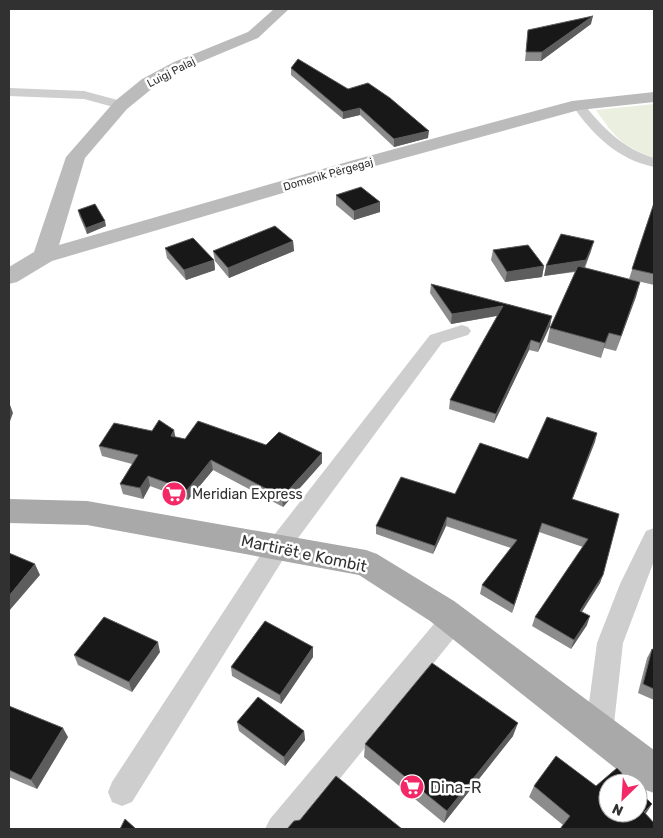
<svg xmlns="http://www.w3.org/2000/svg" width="663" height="838" font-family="Rubik,sans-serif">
	<rect width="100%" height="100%" fill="#fff"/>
	<path fill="#ebefdf" d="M 654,104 L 654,158 C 621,145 616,139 596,110 Z"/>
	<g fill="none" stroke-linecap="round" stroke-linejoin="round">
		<path fill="#cecece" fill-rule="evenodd" d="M 9,88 L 84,91 L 125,102 L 127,105 L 121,109 L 84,99 L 9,96 Z
			M 578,101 L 582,102 C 603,128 622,148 654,158 L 654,167 C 617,159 593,135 572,105 Z
			M 462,325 L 468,327 L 471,331 L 468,335 L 442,343 L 287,553 L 132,802 L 122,806 L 112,802 L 108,792 L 112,782 L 271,539 L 430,335 Z
			M 654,528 L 654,561 L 623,643 L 613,733 L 609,742 L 599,746 L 589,742 L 585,733 L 597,643 L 620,584 L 643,537 L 646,531 Z
			M 453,609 L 462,612 L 465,620 L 462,628 L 299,829 L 265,829 L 270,819 L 444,612 Z"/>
		<path fill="#bbb" fill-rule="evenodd" d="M 274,9 L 289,9 L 258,38 L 186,68 L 154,87 L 127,109 L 85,158 L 59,245 L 354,160 L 572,101 L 654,92 L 654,102 L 579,110 L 368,168 L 52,261 L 17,282 L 9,284 L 9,267 L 34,252 L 66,157 L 115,101 L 142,79 L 174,62 L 248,32 Z"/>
		<path fill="#a9a9a9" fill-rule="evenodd" d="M 9,499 L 87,501 L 366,550 L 377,554 L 454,601 L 654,750 L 654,793 L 640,788 L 638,783 L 634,783 L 430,621 L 359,575 L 87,525 L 9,523 Z"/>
	</g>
	<path fill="#8c8c8c" d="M 591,24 L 541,61 L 525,61 L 528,30 Z
		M 291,68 L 428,138 L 394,147 L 360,115 L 343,119 L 291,75 Z
		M 336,195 L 380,202 L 380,212 L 354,220 L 336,205 Z
		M 654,203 L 654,285 L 629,279 Z
		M 78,210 L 106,226 L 87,234 L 79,215 Z
		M 293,241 L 294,251 L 229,278 L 215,261 L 213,251 Z
		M 165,248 L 214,260 L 215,270 L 186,280 L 167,258 Z
		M 493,250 L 544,266 L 542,277 L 505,282 L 491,260 Z
		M 591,251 L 585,268 L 640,282 L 616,351 L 604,348 L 601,358 L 547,342 L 550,328 L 575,272 L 544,276 Z
		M 431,284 L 550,326 L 538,352 L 529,350 L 494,423 L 449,409 L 450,400 L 497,316 L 451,324 L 430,293 Z
		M 152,431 L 185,439 L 266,445 L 322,463 L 283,507 L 213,470 L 188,500 L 150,486 L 143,499 L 123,494 L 120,484 L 132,464 L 102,456 L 99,446 Z
		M 597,433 L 572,499 L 619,514 L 600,583 L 582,612 L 587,625 L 571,649 L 532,626 L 535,617 L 583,547 L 539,532 L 512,613 L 480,594 L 482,585 L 511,548 L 446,526 L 433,554 L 376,534 L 376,526 L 455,494 L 528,459 Z
		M 652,649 L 654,650 L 654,700 L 638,693 L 647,658 Z
		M 160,652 L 132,692 L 78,665 L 74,655 Z
		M 313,657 L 281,704 L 232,676 L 231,667 Z
		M 9,706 L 68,737 L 37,789 L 9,777 Z
		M 237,722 L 304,731 L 305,740 L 285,766 L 239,731 Z
		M 513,736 L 444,823 L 364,757 L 365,744 Z
		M 534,786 L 596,786 L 645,814 L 563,825 L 529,797 Z"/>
	<path fill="#5d5d5d" d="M 593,16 L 591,24 L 541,61 L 542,52 Z
		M 360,108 L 360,115 L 343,119 L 343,112 Z
		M 429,131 L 428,138 L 394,147 L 394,139 Z
		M 380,202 L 380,212 L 354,220 L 354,211 Z
		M 105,221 L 106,226 L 87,234 L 86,228 Z
		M 293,241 L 294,251 L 229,278 L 228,268 Z
		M 594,241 L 591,251 L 583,270 L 544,276 L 546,266 Z
		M 214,260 L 215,270 L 186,280 L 184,270 Z
		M 544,266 L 542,277 L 505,282 L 507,272 Z
		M 640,282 L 636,297 L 616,351 L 621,336 Z
		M 503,306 L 501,315 L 451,324 L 452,314 Z
		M 552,316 L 550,326 L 538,352 L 540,343 Z
		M 609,333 L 604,348 L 601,358 L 605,343 Z
		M 531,340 L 529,350 L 494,423 L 496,414 Z
		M 9,402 L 13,413 L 9,424 Z
		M 174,430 L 176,440 L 171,436 Z
		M 597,433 L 595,442 L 569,508 L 572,499 Z
		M 322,453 L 322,463 L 283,507 L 282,497 Z
		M 211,460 L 213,470 L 188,500 L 187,490 Z
		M 148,476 L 150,486 L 143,499 L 140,488 Z
		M 447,517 L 446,526 L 433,554 L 435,546 Z
		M 542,523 L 512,613 L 514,605 Z
		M 35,564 L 40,575 L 9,611 L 9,596 Z
		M 603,575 L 600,583 L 577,619 L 580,611 Z
		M 590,616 L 587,625 L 571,649 L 574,640 Z
		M 158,642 L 160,652 L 132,692 L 129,682 Z
		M 313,647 L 313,657 L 281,704 L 280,695 Z
		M 518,723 L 513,736 L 444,823 L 447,811 Z
		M 63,728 L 68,737 L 37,789 L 31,780 Z
		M 304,731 L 305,740 L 285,766 L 284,757 Z
		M 652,804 L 645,815 L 644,812 Z"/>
	<path fill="#181818" stroke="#5d5d5d" d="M 593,16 L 542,52 L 526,52 L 528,30 Z
		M 298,59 L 348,89 L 368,83 L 390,98 L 429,131 L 394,139 L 360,108 L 343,112 L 291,68 Z
		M 361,187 L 380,202 L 354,211 L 336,195 Z
		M 654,203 L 654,274 L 632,269 Z
		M 95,204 L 105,221 L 86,228 L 78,210 Z
		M 275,226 L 293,241 L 228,268 L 213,251 Z
		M 561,234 L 594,241 L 586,260 L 546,266 Z
		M 193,238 L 214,260 L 184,270 L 165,248 Z
		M 528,245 L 544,266 L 507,272 L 493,250 Z
		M 578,266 L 640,282 L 621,336 L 609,333 L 605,343 L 550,328 Z
		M 431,284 L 552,316 L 540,343 L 531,340 L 496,414 L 450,400 L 503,306 L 452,314 Z
		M 547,417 L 597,433 L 572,499 L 619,514 L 603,575 L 580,611 L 590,616 L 574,640 L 535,617 L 588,539 L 542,523 L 514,605 L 482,585 L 517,540 L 447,517 L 435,546 L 376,526 L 401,477 L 455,494 L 480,443 L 528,459 Z
		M 159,420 L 174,430 L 171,436 L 185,439 L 198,421 L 266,445 L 279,432 L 322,453 L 282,497 L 211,460 L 187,490 L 148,476 L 140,488 L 120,484 L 138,455 L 99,446 L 114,423 L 152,431 Z
		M 9,553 L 35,564 L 9,596 Z
		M 104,617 L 158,642 L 129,682 L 74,655 Z
		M 265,621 L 313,647 L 280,695 L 231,667 Z
		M 652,649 L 654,650 L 654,689 L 643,684 Z
		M 432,663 L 518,723 L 447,811 L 365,744 Z
		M 258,697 L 304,731 L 284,757 L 237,722 Z
		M 9,706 L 63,728 L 31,780 L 9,770 Z
		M 556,756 L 596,786 L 617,768 L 631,783 L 608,783 L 608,813 L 638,813 L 638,790 L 652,804 L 644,812 L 654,823 L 654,829 L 560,829 L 570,816 L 534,786 Z
		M 336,776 L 402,829 L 287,829 L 294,821 L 300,820 Z
		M 125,819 L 136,829 L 120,829 Z"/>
	<defs>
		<symbol id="supermarket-disc" viewBox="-11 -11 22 22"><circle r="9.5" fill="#f42867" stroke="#fff"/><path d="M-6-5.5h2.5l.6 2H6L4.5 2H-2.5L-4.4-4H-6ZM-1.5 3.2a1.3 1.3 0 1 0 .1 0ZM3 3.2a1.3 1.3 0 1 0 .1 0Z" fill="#fff"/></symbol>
	</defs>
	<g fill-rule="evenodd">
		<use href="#supermarket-disc" x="160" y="480" width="28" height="28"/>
		<use href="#supermarket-disc" x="398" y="773" width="28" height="28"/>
	</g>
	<g text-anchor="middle" stroke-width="5" stroke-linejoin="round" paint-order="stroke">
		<g font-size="11" fill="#313131" stroke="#fff">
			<text transform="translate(171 72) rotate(-27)" y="4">Luigj Palaj</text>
			<text transform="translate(328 174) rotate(-16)" y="4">Domenik Përgegaj</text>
		</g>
		<g font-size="14" fill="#313131" stroke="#fff" text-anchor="start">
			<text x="192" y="499">Meridian Express</text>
		</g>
		<g font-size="16" fill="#313131" stroke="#fff">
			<text transform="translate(304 553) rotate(12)" y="6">Martirët e Kombit</text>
		</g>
		<g font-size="16" fill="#313131" stroke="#fff" text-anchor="start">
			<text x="430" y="793">Dina-R</text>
		</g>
	</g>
	<rect width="663" height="838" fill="none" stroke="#313131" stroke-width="20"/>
	<g transform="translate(623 798) rotate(205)"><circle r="24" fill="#ffffff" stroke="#adadad"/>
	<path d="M0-4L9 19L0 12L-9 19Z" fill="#f42867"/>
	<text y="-8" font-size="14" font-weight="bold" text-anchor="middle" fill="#313131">N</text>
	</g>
</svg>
